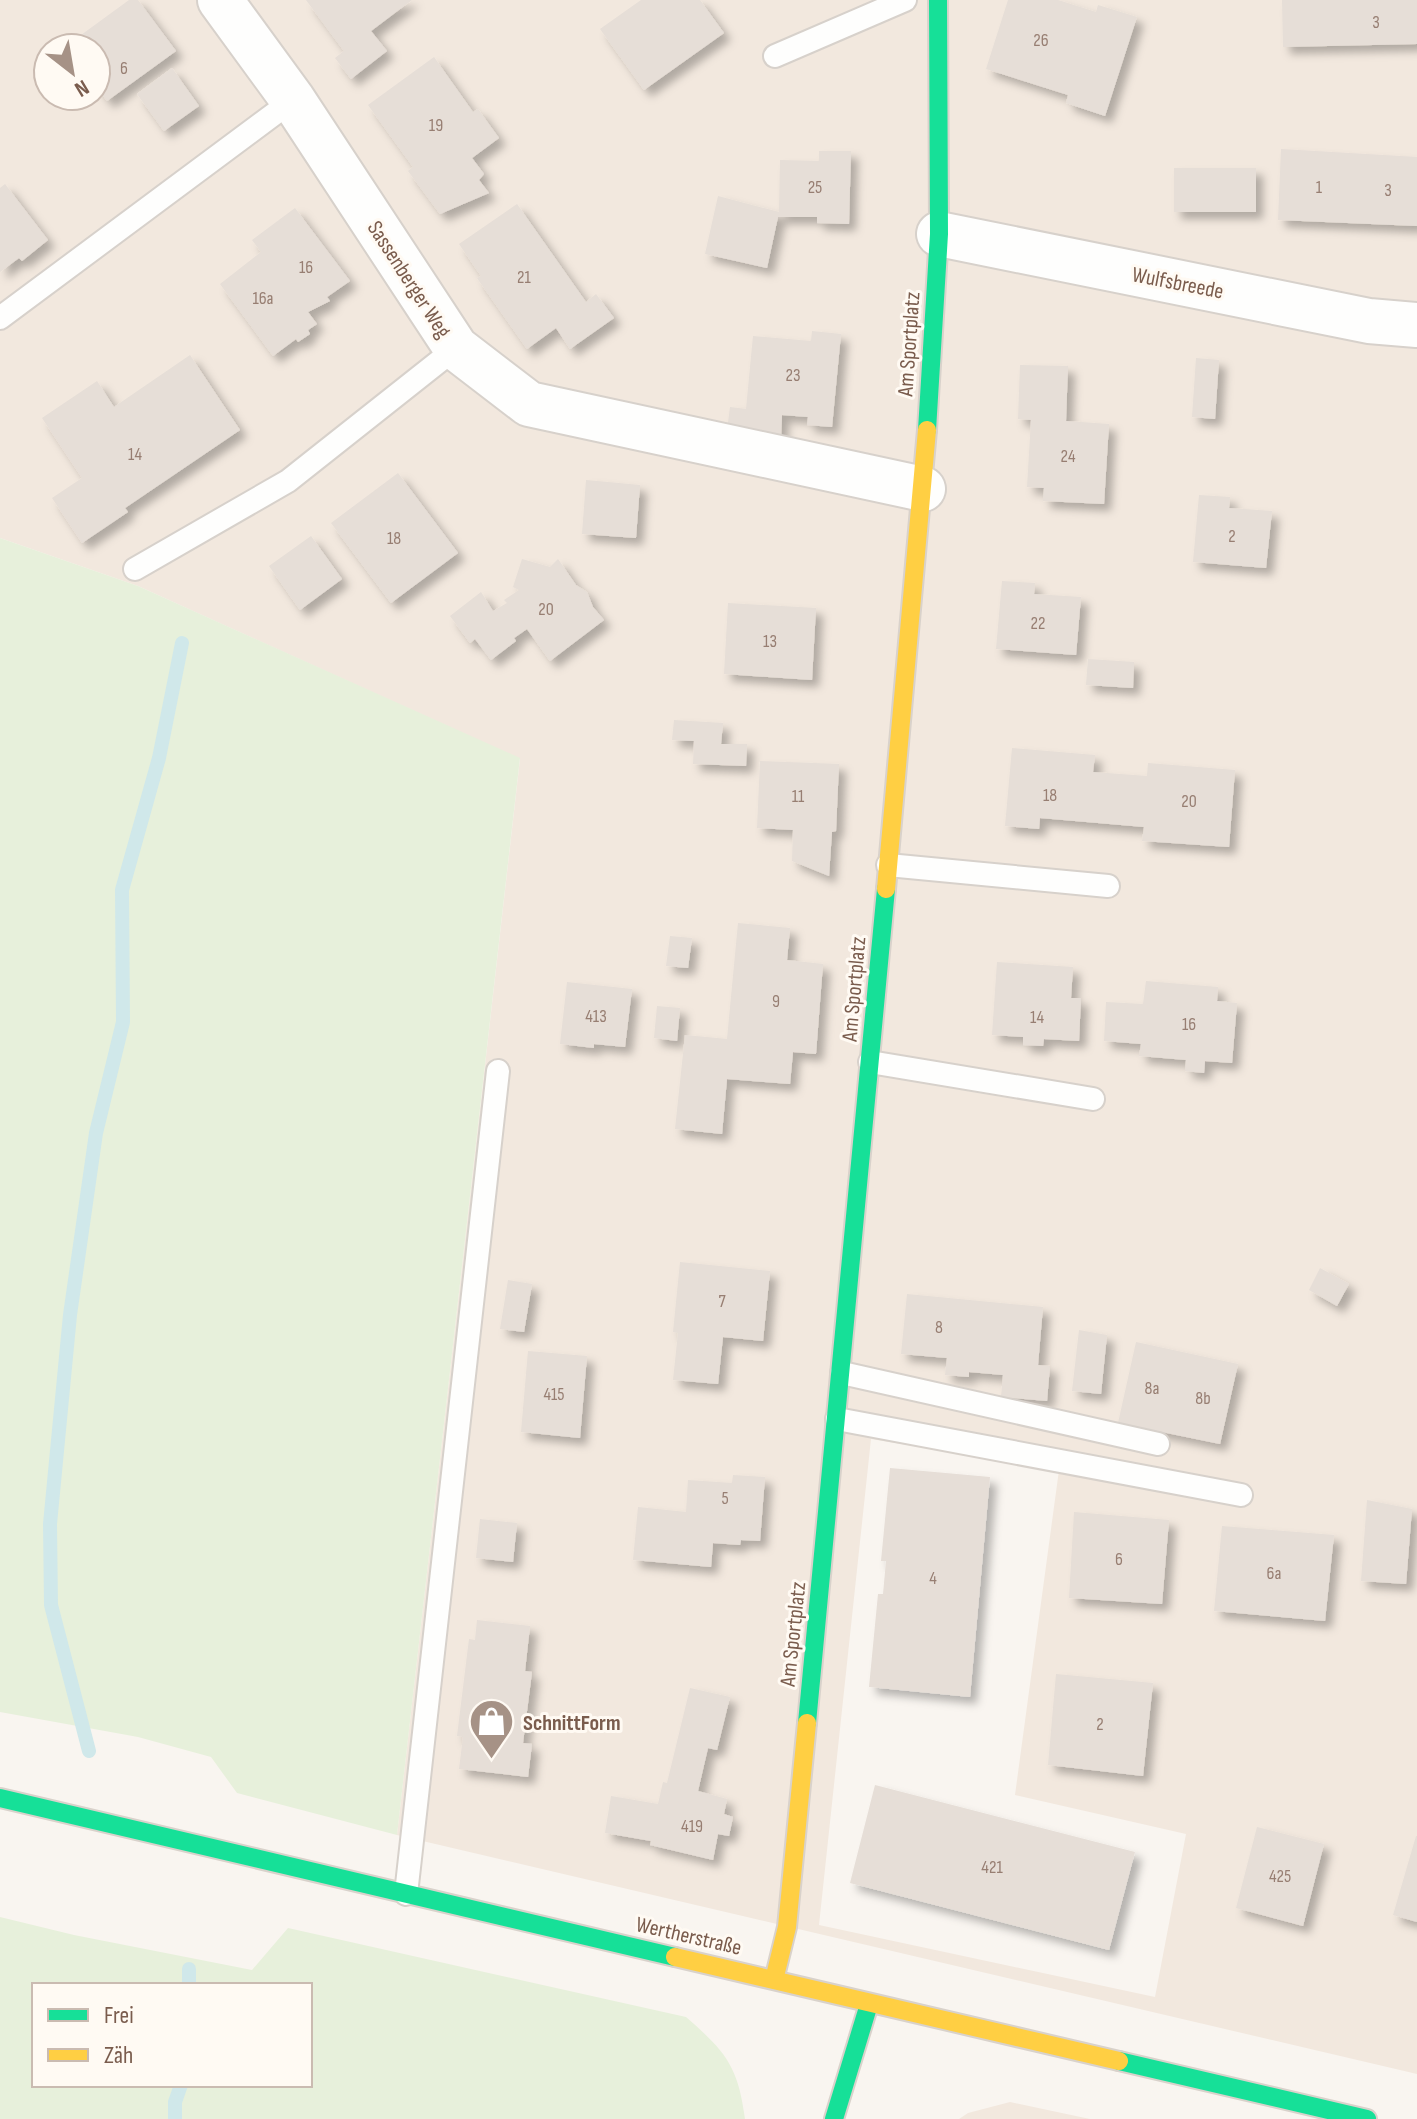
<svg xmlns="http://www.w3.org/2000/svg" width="1417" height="2119" font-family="'Sofia Sans Condensed',sans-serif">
	<defs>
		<filter id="shadow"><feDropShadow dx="7" dy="7" stdDeviation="4" flood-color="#0004"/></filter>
	</defs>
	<rect width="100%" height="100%" fill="#f9f5f0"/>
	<path fill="#f2e8de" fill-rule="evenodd" d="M 0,0 L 1417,0 L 1417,2074 L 397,1835 L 520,759 L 138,586 L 0,538 ZM 48,48 L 96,48 L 96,96 L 48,96 ZM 871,1439 L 1059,1470 L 1015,1795 L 1186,1834 L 1155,1997 L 819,1925 Z
		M 1010,2102 L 1090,2119 L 959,2119 L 968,2113 Z"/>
	<path fill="#e7f0db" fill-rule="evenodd" d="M 0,538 L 138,586 L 520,758 L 397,1835 L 237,1793 L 211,1757 L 138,1737 L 0,1712 Z
		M 0,1917 L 74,1935 L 252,1970 L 288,1928 L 686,2017 C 726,2052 738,2066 745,2119 L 0,2119 ZM 34,1985 L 310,1985 L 310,2085 L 34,2085 Z"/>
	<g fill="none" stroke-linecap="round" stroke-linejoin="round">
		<path stroke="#d0e8ea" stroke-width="14" d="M 89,1751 L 51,1605 L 50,1524 L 70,1315 L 96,1133 L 123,1022 L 122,890 L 159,758 L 182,643
			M 189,1969 L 189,1985
			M 175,2119 L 175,2102 L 181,2085"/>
	</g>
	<path fill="#e6ded7" filter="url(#shadow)" d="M 129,0 L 138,0 L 176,51 L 107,101 L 96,86 L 96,48 L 66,46 Z
		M 306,0 L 412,0 L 371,31 L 387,51 L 351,79 L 335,58 L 344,51 Z
		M 641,0 L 700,0 L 724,33 L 644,90 L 600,29 Z
		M 1008,0 L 1058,0 L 1096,12 L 1098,5 L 1137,17 L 1105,116 L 1066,103 L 1068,95 L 986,69 Z
		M 1282,0 L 1417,0 L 1417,44 L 1283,47 Z
		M 434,57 L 473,112 L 478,109 L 499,138 L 472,158 L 484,174 L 479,180 L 489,193 L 440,214 L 408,171 L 413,167 L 368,105 Z
		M 172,68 L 199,106 L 164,131 L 137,94 Z
		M 1281,149 L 1417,157 L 1417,226 L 1278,220 Z
		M 819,151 L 851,151 L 849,224 L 817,223 L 817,217 L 778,217 L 767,268 L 705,254 L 718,196 L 779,212 L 780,160 L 819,161 Z
		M 1174,168 L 1256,168 L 1256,212 L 1174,212 Z
		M 5,184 L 48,240 L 22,261 L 19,258 L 0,272 L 0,188 Z
		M 517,204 L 586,302 L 596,294 L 614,318 L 570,349 L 556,328 L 527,349 L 477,278 L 481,276 L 459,244 Z
		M 295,208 L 350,281 L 327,297 L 330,301 L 308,312 L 317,324 L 308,330 L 310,334 L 298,342 L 296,339 L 273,356 L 220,284 L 261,252 L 252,240 Z
		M 812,331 L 841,334 L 832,427 L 807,425 L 808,417 L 782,415 L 781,441 L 727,430 L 730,407 L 746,409 L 753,336 L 811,341 Z
		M 190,355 L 240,430 L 125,508 L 128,512 L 82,543 L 52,498 L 82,478 L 42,418 L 97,381 L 114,407 Z
		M 1196,358 L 1219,360 L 1215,419 L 1192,417 Z
		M 1020,365 L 1068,366 L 1066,421 L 1109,424 L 1104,504 L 1043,501 L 1044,488 L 1027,487 L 1031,420 L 1018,419 Z
		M 398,473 L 458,553 L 391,603 L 331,523 Z
		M 586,480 L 640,485 L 636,538 L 582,534 Z
		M 1199,495 L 1230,497 L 1229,508 L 1272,511 L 1266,568 L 1193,562 Z
		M 311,536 L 342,579 L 300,610 L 269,566 Z
		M 522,559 L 550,567 L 558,559 L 576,585 L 587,592 L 593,607 L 604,620 L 550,661 L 527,629 L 514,638 L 516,641 L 491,660 L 475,639 L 470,643 L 450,616 L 481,592 L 493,611 L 507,603 L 504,600 L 519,590 L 513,587 Z
		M 1002,581 L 1035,583 L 1034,594 L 1081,597 L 1076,655 L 996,649 Z
		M 728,603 L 816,608 L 812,680 L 724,674 Z
		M 1088,659 L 1134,662 L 1133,688 L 1086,685 Z
		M 674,720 L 723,723 L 721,744 L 747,744 L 746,766 L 693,764 L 694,741 L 672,740 Z
		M 1012,748 L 1095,755 L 1093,772 L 1147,776 L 1148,763 L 1235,770 L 1229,847 L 1142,841 L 1144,827 L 1040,818 L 1039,829 L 1005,826 Z
		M 760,761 L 839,764 L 836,831 L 832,832 L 829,876 L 792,861 L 793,830 L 757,828 Z
		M 738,923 L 790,928 L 787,960 L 823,964 L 816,1054 L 793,1052 L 790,1084 L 727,1079 L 722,1134 L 675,1129 L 685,1035 L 727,1039 Z
		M 670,936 L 692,938 L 688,968 L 666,966 Z
		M 997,962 L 1073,967 L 1071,998 L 1081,998 L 1079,1041 L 1044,1039 L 1043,1046 L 1023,1045 L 1023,1037 L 992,1035 Z
		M 1146,981 L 1218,987 L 1217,1001 L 1237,1003 L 1232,1063 L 1205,1061 L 1204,1073 L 1185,1071 L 1186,1060 L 1139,1056 L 1141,1044 L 1104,1041 L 1106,1002 L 1143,1004 Z
		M 567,982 L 632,989 L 625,1047 L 594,1044 L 594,1048 L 560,1044 Z
		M 657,1006 L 680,1008 L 677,1041 L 654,1038 Z
		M 680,1262 L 770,1271 L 763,1341 L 723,1337 L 718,1384 L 673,1380 L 678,1333 L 673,1332 Z
		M 1320,1268 L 1349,1284 L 1337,1306 L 1309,1290 Z
		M 508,1280 L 532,1284 L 524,1332 L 500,1329 Z
		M 907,1294 L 1043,1307 L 1038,1365 L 1050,1366 L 1047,1401 L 1001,1397 L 1003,1375 L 969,1372 L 969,1377 L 945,1375 L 947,1358 L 901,1354 Z
		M 1079,1330 L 1107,1335 L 1101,1394 L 1072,1391 Z
		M 1136,1342 L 1238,1364 L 1220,1444 L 1118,1423 Z
		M 528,1351 L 587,1356 L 580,1438 L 521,1432 Z
		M 890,1468 L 990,1477 L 970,1697 L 869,1687 L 878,1594 L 883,1594 L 886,1561 L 881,1561 Z
		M 733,1475 L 765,1477 L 760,1541 L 741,1540 L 740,1545 L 713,1543 L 711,1567 L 633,1560 L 638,1507 L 686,1512 L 688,1480 L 732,1483 Z
		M 1367,1500 L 1412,1509 L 1406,1584 L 1361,1581 Z
		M 1074,1512 L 1169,1520 L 1162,1604 L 1069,1598 Z
		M 480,1519 L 517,1523 L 513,1562 L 476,1558 Z
		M 1222,1526 L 1334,1535 L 1325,1621 L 1214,1611 Z
		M 477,1620 L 530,1626 L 525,1671 L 532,1672 L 523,1743 L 532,1744 L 528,1777 L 459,1769 L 463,1737 L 457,1736 L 469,1639 L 475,1640 Z
		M 1056,1674 L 1153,1683 L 1143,1776 L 1048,1765 Z
		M 690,1688 L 730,1697 L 717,1750 L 708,1748 L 698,1791 L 727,1799 L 724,1814 L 733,1817 L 729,1836 L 718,1834 L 713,1860 L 650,1845 L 651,1841 L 605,1833 L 611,1796 L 658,1804 L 663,1782 L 667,1783 Z
		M 875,1785 L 1135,1852 L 1109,1950 L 850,1883 Z
		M 1257,1827 L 1324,1844 L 1303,1926 L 1236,1908 Z
		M 1416,1836 L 1417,1836 L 1417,1922 L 1393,1915 Z"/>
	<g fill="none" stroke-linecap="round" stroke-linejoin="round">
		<defs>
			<path id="lane" d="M 775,56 L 905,0
				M 0,318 L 293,100
				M 135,569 L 288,481 L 456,348
				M 888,865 L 1108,886
				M 870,1062 L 1093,1099
				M 842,1373 L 1158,1444
				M 837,1419 L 1241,1495
				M 406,1894 L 498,1071"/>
			<path id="street" d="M 220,0 L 293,100 L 456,348 L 529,404 L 923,489
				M 939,234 L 1369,321 L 1417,325"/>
			<path id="fast" d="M 927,430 L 939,234 L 938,0
				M 807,1723 L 886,889
				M 0,1798 L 675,1957
				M 1119,2061 L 1367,2119
				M 834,2119 L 869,2004"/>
			<path id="slow" d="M 886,889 L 927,430
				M 675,1957 L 1119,2061
				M 774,1980 L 787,1927 L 807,1723"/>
		</defs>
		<use href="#lane" stroke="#d7d1cb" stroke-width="26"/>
		<use href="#street" stroke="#d7d1cb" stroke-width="48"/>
		<use href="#fast" stroke="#d9d2cb" stroke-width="22"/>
		<use href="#slow" stroke="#d9d2cb" stroke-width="22"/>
		<use href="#lane" stroke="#fefefd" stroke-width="22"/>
		<use href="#street" stroke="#fefefd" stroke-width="44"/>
		<use href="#fast" stroke="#16e098" stroke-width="18"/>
		<use href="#slow" stroke="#ffcf43" stroke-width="18"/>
	</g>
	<defs>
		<symbol id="shop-pin" viewBox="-11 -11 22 30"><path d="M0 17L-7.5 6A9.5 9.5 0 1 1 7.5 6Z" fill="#a69286" stroke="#fffaf3"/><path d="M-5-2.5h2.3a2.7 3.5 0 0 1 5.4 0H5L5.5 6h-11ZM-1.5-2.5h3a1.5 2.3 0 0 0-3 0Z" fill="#fff"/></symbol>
	</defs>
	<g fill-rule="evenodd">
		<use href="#shop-pin" x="466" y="1696" width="51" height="69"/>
	</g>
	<g text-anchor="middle" stroke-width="6" stroke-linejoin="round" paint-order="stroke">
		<g font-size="18" fill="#977e72">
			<text x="1376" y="28">3</text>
			<text x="1041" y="46">26</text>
			<text x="124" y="74">6</text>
			<text x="436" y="131">19</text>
			<text x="815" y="193">25</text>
			<text x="1319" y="193">1</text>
			<text x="1388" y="196">3</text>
			<text x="306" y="273">16</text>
			<text x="524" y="283">21</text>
			<text x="263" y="304">16a</text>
			<text x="793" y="381">23</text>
			<text x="135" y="460">14</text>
			<text x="1068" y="462">24</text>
			<text x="1232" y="542">2</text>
			<text x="394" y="544">18</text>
			<text x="546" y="615">20</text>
			<text x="1038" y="629">22</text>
			<text x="770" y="647">13</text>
			<text x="1050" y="801">18</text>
			<text x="798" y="802">11</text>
			<text x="1189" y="807">20</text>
			<text x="776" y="1007">9</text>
			<text x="596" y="1022">413</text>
			<text x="1037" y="1023">14</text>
			<text x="1189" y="1030">16</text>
			<text x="722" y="1307">7</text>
			<text x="939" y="1333">8</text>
			<text x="1152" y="1394">8a</text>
			<text x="554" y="1400">415</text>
			<text x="1203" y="1404">8b</text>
			<text x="725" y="1504">5</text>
			<text x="1119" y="1565">6</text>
			<text x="1274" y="1579">6a</text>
			<text x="933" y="1584">4</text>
			<text x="1100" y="1730">2</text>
			<text x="692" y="1832">419</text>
			<text x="992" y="1873">421</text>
			<text x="1280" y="1882">425</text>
		</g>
		<g font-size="22" fill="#7a5c4d" stroke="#fffaf3">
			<text transform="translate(410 279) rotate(57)" y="8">Sassenberger Weg</text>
			<text transform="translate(1178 282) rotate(11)" y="8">Wulfsbreede</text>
			<text transform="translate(908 344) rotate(-86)" y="8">Am Sportplatz</text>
			<text transform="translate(853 989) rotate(-85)" y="8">Am Sportplatz</text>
			<text transform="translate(792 1634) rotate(-84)" y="8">Am Sportplatz</text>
			<text transform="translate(689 1935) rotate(13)" y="8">Wertherstraße</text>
		</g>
		<g font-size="22" font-weight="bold" fill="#7a5c4d" stroke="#fffaf3" text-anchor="start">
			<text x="523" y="1730">SchnittForm</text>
		</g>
	</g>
	<rect x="32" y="1983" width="280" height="104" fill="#fffaf3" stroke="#cabbb1" stroke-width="2"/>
	<rect x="48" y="2009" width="40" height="12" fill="#16e098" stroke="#cabbb1" stroke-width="2"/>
	<text x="104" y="2023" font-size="24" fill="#7a5c4d">Frei</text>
	<rect x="48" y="2049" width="40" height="12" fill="#ffcf43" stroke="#cabbb1" stroke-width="2"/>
	<text x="104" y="2063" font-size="24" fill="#7a5c4d">Zäh</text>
	<g transform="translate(72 72) rotate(149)"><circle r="38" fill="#fffaf3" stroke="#cabbb1" stroke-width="2"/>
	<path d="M0-6L14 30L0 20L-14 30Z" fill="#a69286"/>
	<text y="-12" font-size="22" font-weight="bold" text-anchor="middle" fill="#7a5c4d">N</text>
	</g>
</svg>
